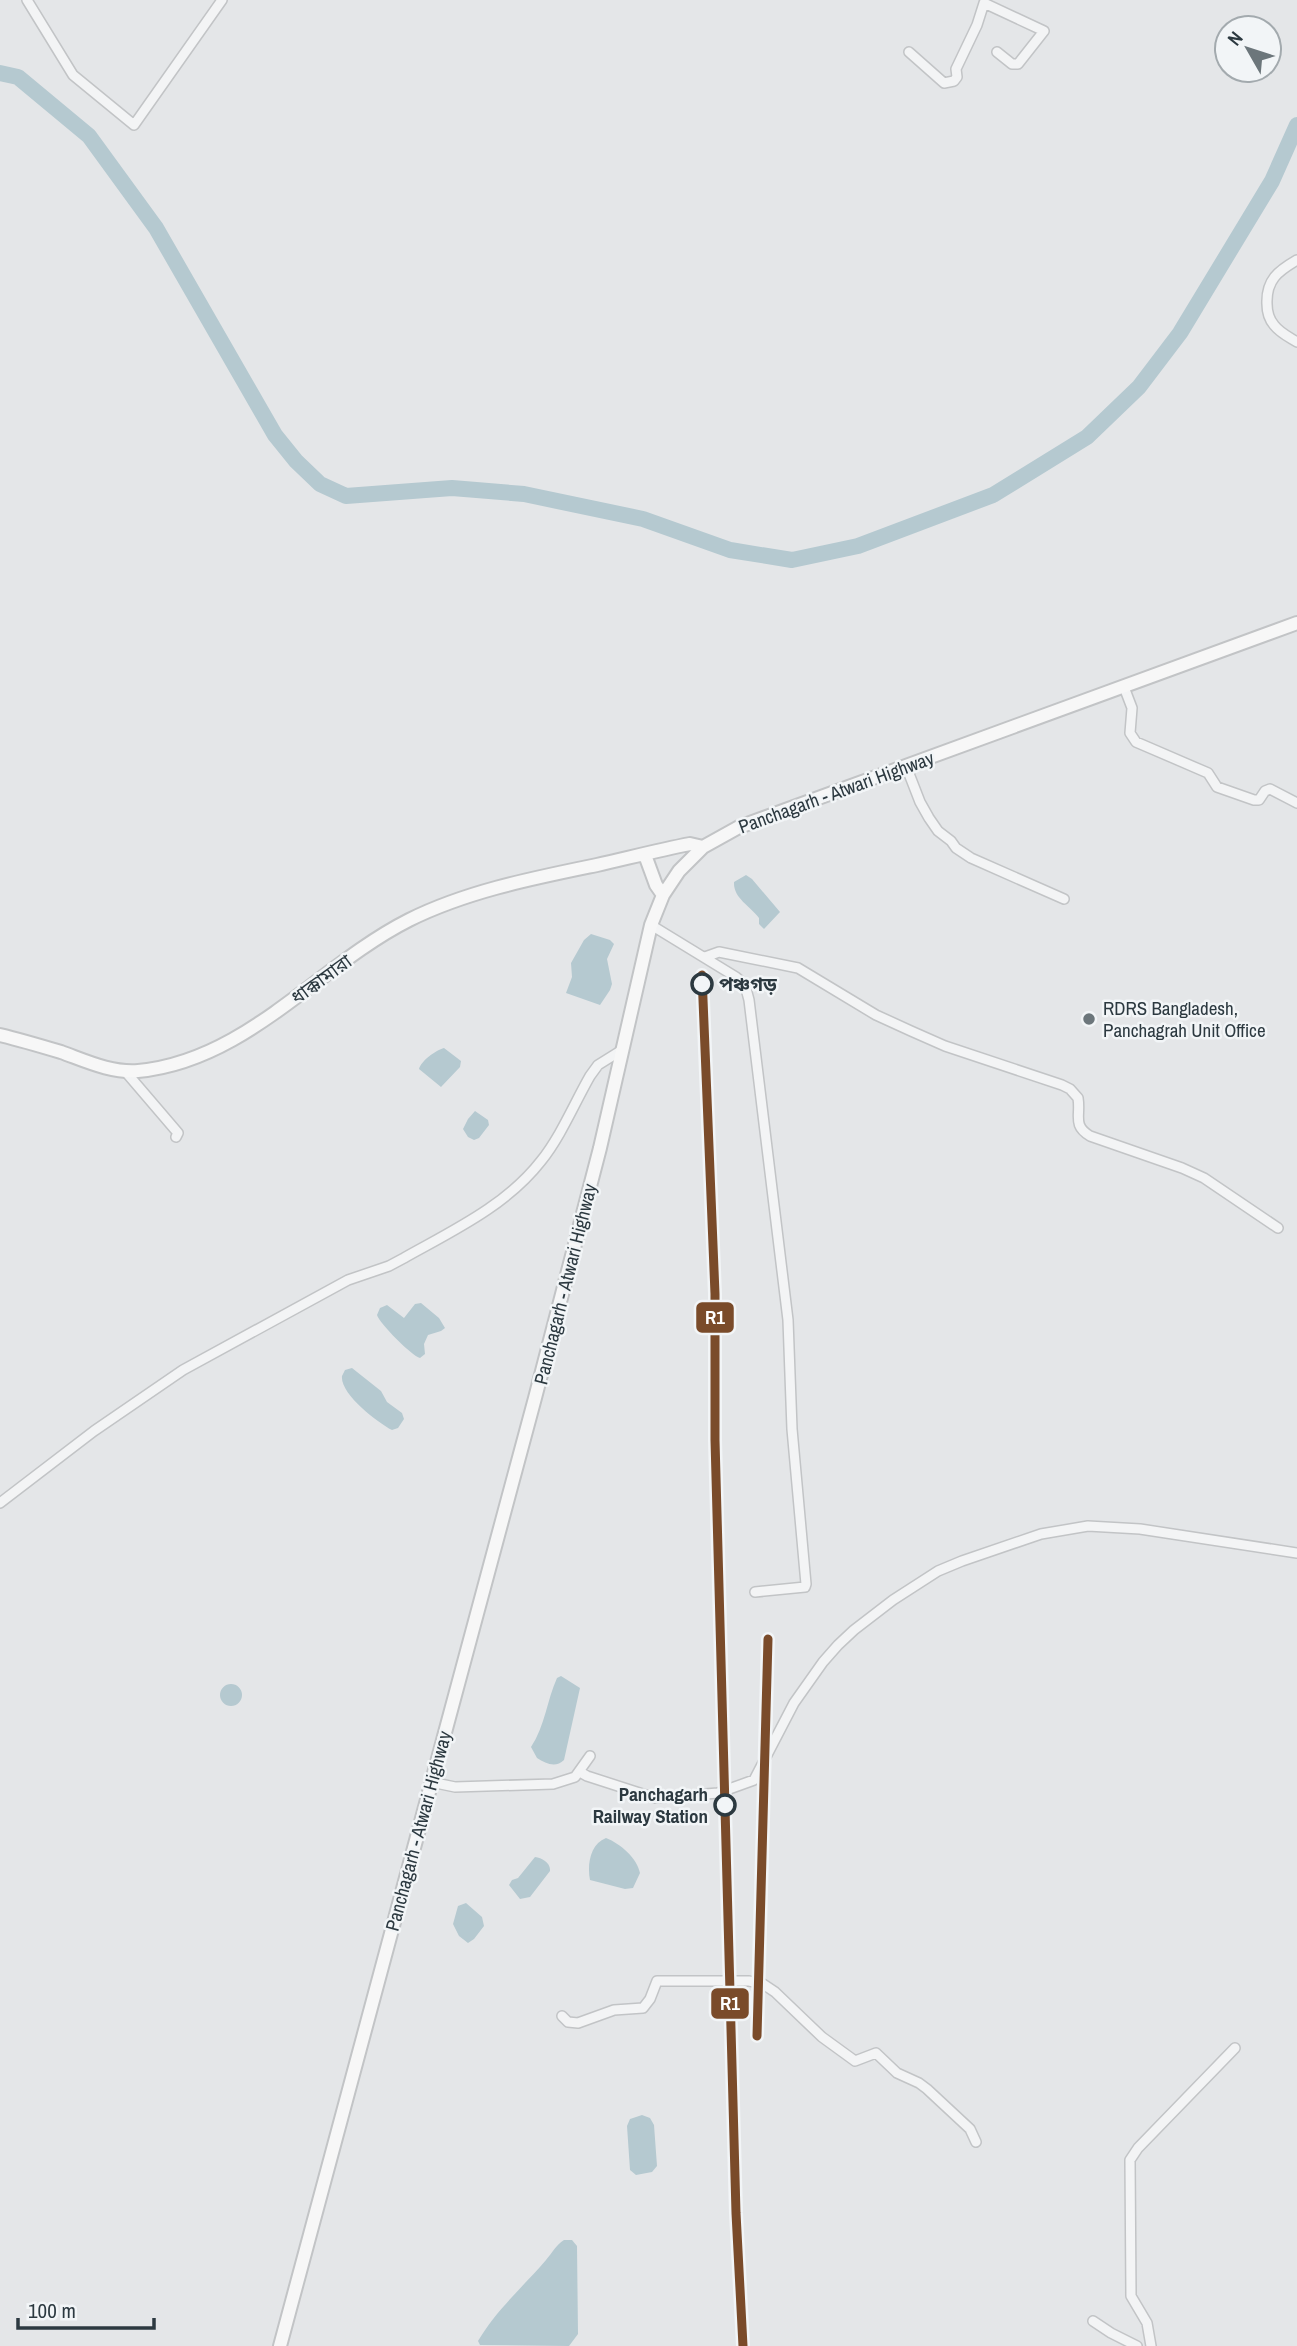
<svg xmlns="http://www.w3.org/2000/svg" width="1297" height="2346" font-family="'Archivo Narrow','Noto Sans Bengali',sans-serif">
	<rect width="100%" height="100%" fill="#e4e6e8"/>
	<path fill="#b5c9d0" d="M 746,875 L 752,879 L 780,912 L 764,929 L 759,924 L 759,918 C 750,906 733,898 734,882 Z
		M 591,934 L 610,940 L 614,944 L 607,959 L 612,984 L 610,990 L 600,1005 L 566,993 L 572,977 L 571,963 L 584,940 Z
		M 444,1048 L 461,1061 L 460,1067 L 441,1087 L 419,1069 C 421,1061 436,1050 444,1048 Z
		M 475,1111 L 488,1120 L 489,1125 L 479,1138 L 474,1140 L 468,1137 L 463,1129 L 468,1119 Z
		M 421,1303 L 439,1318 L 445,1328 L 441,1331 L 428,1335 L 424,1344 L 425,1354 L 420,1358 C 412,1356 379,1323 377,1315 L 380,1308 L 387,1305 L 404,1318 L 415,1304 Z
		M 352,1368 L 381,1391 L 387,1402 L 402,1413 L 404,1419 L 398,1428 L 392,1430 C 377,1422 340,1394 342,1376 L 345,1370 Z
		M 561,1676 L 580,1688 L 564,1760 C 556,1768 546,1764 537,1758 L 531,1747 C 545,1726 547,1700 557,1678 Z
		M220 1695a11 11 0 1 1 22 0a11 11 0 1 1-22 0Z
		M 606,1838 C 621,1844 637,1858 640,1873 L 633,1888 L 625,1889 L 590,1880 C 587,1865 590,1844 606,1838 Z
		M 535,1857 C 542,1858 551,1863 550,1871 L 530,1897 L 520,1899 L 509,1885 L 512,1880 L 518,1878 Z
		M 466,1903 L 482,1917 L 484,1926 L 474,1939 L 468,1943 L 459,1936 L 453,1924 L 458,1906 Z
		M 642,2115 L 650,2118 L 654,2125 L 657,2166 L 652,2172 L 636,2175 L 630,2170 L 627,2126 L 630,2119 Z
		M 564,2240 L 572,2240 L 577,2246 L 578,2334 L 569,2346 L 480,2345 L 478,2341 C 496,2310 523,2287 546,2260 C 552,2253 556,2245 564,2240 Z"/>
	<g fill="none" stroke-linecap="round" stroke-linejoin="round">
		<path stroke="#b5c9d0" stroke-width="16" d="M 0,73 L 18,77 L 89,136 L 156,228 L 275,435 L 296,461 L 320,484 L 346,496 L 452,488 L 524,494 L 643,519 L 730,550 L 792,560 L 858,546 L 993,495 L 1087,437 L 1139,387 L 1180,333 L 1272,181 L 1297,125"/>
		<defs>
			<path id="street" d="M 27,0 L 73,75 L 134,125 L 222,0
				M 909,52 L 944,83 L 954,81 L 957,77 L 956,69 L 977,25 L 984,3 L 1044,31 L 1018,64 L 1012,64 L 997,52
				M 1297,260 C 1278,271 1266,280 1267,304 C 1267,312 1269,319 1274,325 C 1280,333 1289,337 1297,342
				M 1124,687 L 1132,708 L 1130,733 L 1136,742 L 1208,773 L 1217,787 L 1254,800 L 1259,800 L 1265,791 L 1270,789 L 1297,803
				M 906,766 L 920,802 L 929,818 L 938,831 L 951,841 L 956,848 L 971,858 L 1064,899
				M 651,925 L 736,977 L 745,985 L 749,1000 L 788,1320 L 792,1429 L 806,1584 L 805,1587 L 755,1592
				M 705,957 L 719,952 L 798,968 L 876,1015 L 911,1031 L 945,1046 L 1062,1085 L 1070,1089 L 1078,1098 C 1081,1116 1072,1125 1090,1136 L 1182,1168 L 1204,1178 L 1278,1228
				M 125,1071 L 178,1133 L 176,1137
				M 0,1503 L 94,1431 L 183,1370 L 348,1280 L 389,1266 L 404,1258 C 452,1231 506,1206 541,1161 C 561,1136 574,1104 590,1076 L 598,1065 L 622,1050
				M 580,1772 L 587,1776 L 655,1798 L 718,1793 L 754,1780 L 794,1703 L 823,1662 L 838,1645 L 854,1630 L 893,1600 L 938,1571 L 962,1561 L 1041,1534 L 1088,1526 L 1140,1529 L 1297,1553
				M 431,1782 L 455,1787 L 553,1784 L 575,1777 L 590,1756
				M 562,2016 L 568,2022 L 578,2023 L 614,2010 L 643,2008 L 650,1999 L 657,1981 L 749,1981 L 763,1984 L 775,1992 L 822,2037 L 855,2061 L 876,2053 L 897,2073 L 919,2083 L 927,2089 L 970,2129 L 976,2142
				M 1093,2321 L 1111,2333 L 1137,2346
				M 1151,2346 L 1147,2323 L 1131,2296 L 1130,2160 L 1138,2148 L 1235,2048"/>
			<path id="secondary" d="M 645,855 L 656,885 L 663,895
				M 0,1035 C 21,1040 41,1046 61,1052 C 86,1061 111,1073 138,1071 C 246,1061 318,966 409,920 C 467,891 534,878 597,865 C 628,858 659,850 690,844 L 703,847
				M 280,2346 L 535,1398 L 600,1148 L 651,925 L 663,895 L 679,871 L 703,847 L 739,827 L 1297,623"/>
		</defs>
		<use href="#street" stroke="#c2c4c6" stroke-width="12"/>
		<use href="#secondary" stroke="#c2c4c6" stroke-width="16"/>
		<use href="#street" stroke="#f3f4f5" stroke-width="9"/>
		<use href="#secondary" stroke="#f7f7f7" stroke-width="12"/>
		<defs>
			<path id="rail-1" d="M 702,975 L 715,1294 L 715,1440 L 736,2213 L 743,2346
				M 757,2036 L 768,1639"/>
		</defs>
		<use href="#rail-1" stroke="#f2f5f7" stroke-width="14"/>
		<use href="#rail-1" stroke="#7a4b2a" stroke-width="9"/>
	</g>
	<g fill="#f2f5f7" stroke="#2c3940" stroke-width="3.5">
		<circle cx="702" cy="984" r="10"/>
		<circle cx="725" cy="1805" r="10"/>
	</g>
	<circle fill="#6c767b" stroke="#f2f5f7" stroke-width="2.5" cx="1089" cy="1019" r="7"/>
	<g text-anchor="middle" stroke-width="5" stroke-linejoin="round" paint-order="stroke">
		<g font-size="19" fill="#2c3940" stroke="#f2f5f7">
			<text transform="translate(836 792) rotate(-20)" y="7">Panchagarh - Atwari Highway</text>
			<text transform="translate(321 979) rotate(-36)" y="7">ধাক্কামারা</text>
			<text transform="translate(565 1284) rotate(-76)" y="7">Panchagarh - Atwari Highway</text>
			<text transform="translate(418 1831) rotate(-75)" y="7">Panchagarh - Atwari Highway</text>
		</g>
		<g font-size="19" font-weight="bold" fill="#2c3940" stroke="#f2f5f7" text-anchor="start">
			<text x="719" y="991">পঞ্চগড়</text>
			<text x="708" y="1801" text-anchor="end">Panchagarh<tspan x="708" dy="22">Railway Station</tspan></text>
		</g>
		<g font-size="19" fill="#2c3940" stroke="#f2f5f7" text-anchor="start">
			<text x="1103" y="1015">RDRS Bangladesh,<tspan x="1103" dy="22">Panchagrah Unit Office</tspan></text>
		</g>
	</g>
	<g stroke="#f2f5f7" stroke-width="2.5">
		<rect x="695" y="1301" width="40" height="33" rx="7" fill="#7a4b2a"/>
		<rect x="710" y="1987" width="40" height="33" rx="7" fill="#7a4b2a"/>
	</g>
	<g font-size="19" text-anchor="middle" font-weight="bold" fill="#fff">
		<text x="715" y="1324">R1</text>
		<text x="730" y="2010">R1</text>
	</g>
	<g transform="translate(1248 49) rotate(309)"><circle r="33" fill="#f2f5f7" stroke="#a3aaae" stroke-width="2"/>
	<path d="M0-5L12 26L0 18L-12 26Z" fill="#6c767b"/>
	<text y="-10" font-size="19" font-weight="bold" text-anchor="middle" fill="#2c3940">N</text>
	</g>
	<path d="M18 2318v10h136v-10" fill="none" stroke="#2c3940" stroke-width="3.5"/>
	<text x="28" y="2318" font-size="21" fill="#2c3940" stroke="#f2f5f7" stroke-width="5" paint-order="stroke">100 m</text>
</svg>
